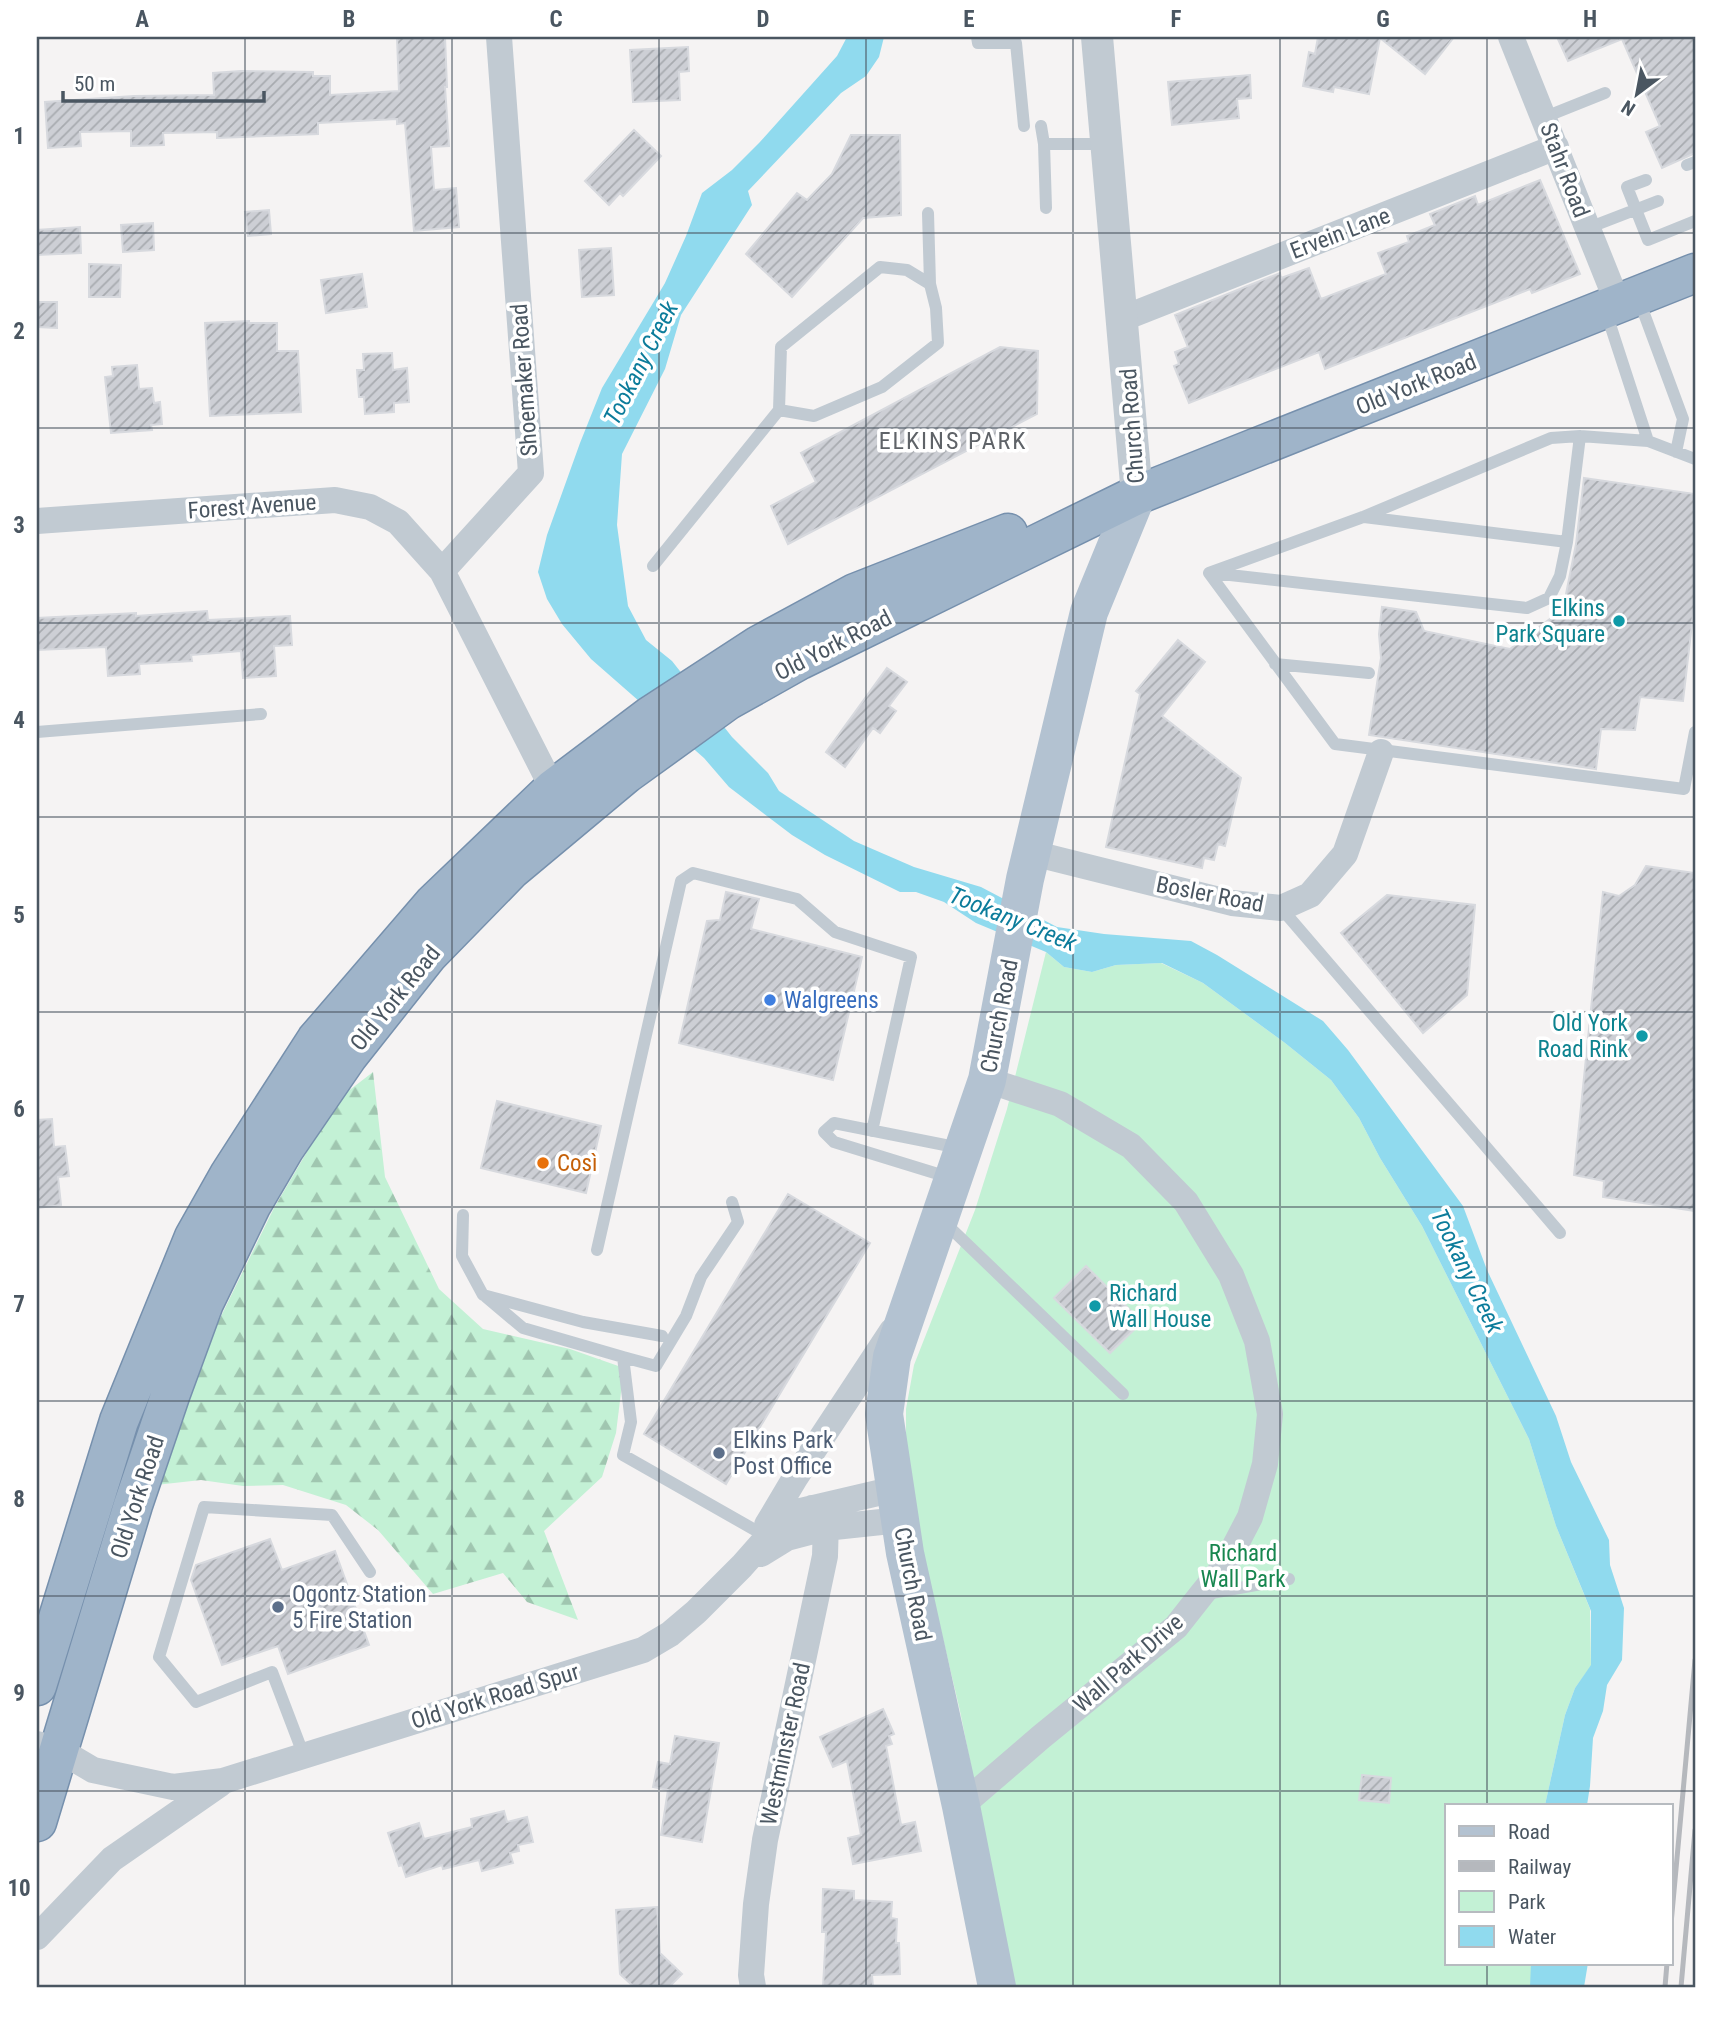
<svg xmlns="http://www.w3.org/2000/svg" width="1732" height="2024" font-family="'Roboto Condensed',sans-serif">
	<defs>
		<pattern id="forest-firs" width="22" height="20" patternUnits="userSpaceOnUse" patternTransform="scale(1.75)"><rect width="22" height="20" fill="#c3f1d5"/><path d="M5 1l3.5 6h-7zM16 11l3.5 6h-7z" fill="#a0c6b0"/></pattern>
		<pattern id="building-hatch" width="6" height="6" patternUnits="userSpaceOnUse" patternTransform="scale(1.75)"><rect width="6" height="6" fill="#cdcfd5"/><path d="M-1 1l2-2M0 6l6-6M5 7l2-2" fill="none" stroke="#a8abb0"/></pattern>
	</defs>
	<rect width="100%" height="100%" fill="#f5f3f3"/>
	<path fill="url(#forest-firs)" d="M 373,1072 L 385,1177 L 439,1289 L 483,1329 L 570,1349 L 624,1368 L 616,1433 L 602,1477 L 544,1531 L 578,1620 L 527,1602 L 503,1573 L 433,1594 L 378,1530 L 346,1505 L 283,1485 L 243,1486 L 201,1480 L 156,1485 L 202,1355 L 274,1208 L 338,1099 Z"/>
	<path fill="#c3f1d5" d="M 1046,952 L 1064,967 L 1092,972 L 1116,965 L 1161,963 L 1203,983 L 1285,1043 L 1331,1080 L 1359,1118 L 1380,1158 L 1422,1226 L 1529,1439 L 1556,1526 L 1590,1609 L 1591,1666 L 1575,1688 L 1565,1715 L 1545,1805 L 1447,1805 L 1447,1963 L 1539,1963 L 1543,1987 L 1015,1987 L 960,1711 L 912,1507 L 906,1452 L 906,1409 L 914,1365 L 975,1210 L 1007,1109 Z"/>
	<path fill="#90daee" d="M 847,37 L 884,37 L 879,57 L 866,76 L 841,93 L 748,191 L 752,205 L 681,315 L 665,369 L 622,454 L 617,525 L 628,606 L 646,640 L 672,661 L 732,737 L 768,773 L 779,791 L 854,841 L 914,867 L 981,887 L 1057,927 L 1104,934 L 1191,941 L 1217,955 L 1323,1021 L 1348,1050 L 1463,1206 L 1487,1270 L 1556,1416 L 1571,1462 L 1609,1540 L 1610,1565 L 1624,1608 L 1622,1660 L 1607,1685 L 1603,1711 L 1593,1738 L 1590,1786 L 1587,1805 L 1545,1805 L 1565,1715 L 1575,1688 L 1591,1665 L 1591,1611 L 1556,1526 L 1529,1439 L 1422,1226 L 1380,1158 L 1359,1118 L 1331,1080 L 1285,1043 L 1203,983 L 1162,963 L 1116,965 L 1092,972 L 1064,967 L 1046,952 L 976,923 L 944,902 L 916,892 L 900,892 L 825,855 L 792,835 L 729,787 L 704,758 L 591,659 L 562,624 L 547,599 L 538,572 L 547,535 L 580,443 L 602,388 L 665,283 L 686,236 L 702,193 L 732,170 L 759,143 L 837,56 Z
		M 1531,1963 L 1588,1963 L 1584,1987 L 1530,1987 Z"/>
	<path fill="url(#building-hatch)" stroke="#d7d9de" stroke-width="2" d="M 397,37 L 445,37 L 447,87 L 445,87 L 449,146 L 431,147 L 434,190 L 456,188 L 459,227 L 414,231 L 405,123 L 397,124 L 397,119 L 318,123 L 318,134 L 217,138 L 217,132 L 163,133 L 164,145 L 131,146 L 131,131 L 80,132 L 81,146 L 48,148 L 45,102 L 134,96 L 214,95 L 213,73 L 241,71 L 313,72 L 313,76 L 330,76 L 330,95 L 399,91 Z
		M 1318,37 L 1454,37 L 1425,74 L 1380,38 L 1369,94 L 1334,87 L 1333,92 L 1303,86 L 1309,52 L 1315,54 Z
		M 1557,37 L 1695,37 L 1695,153 L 1662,168 L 1646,132 L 1660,126 L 1622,39 L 1568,61 Z
		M 688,47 L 689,71 L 679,72 L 680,100 L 633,102 L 630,50 Z
		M 1250,75 L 1251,98 L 1237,99 L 1239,118 L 1172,125 L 1168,82 Z
		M 634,130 L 661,156 L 623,196 L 620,193 L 609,205 L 585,181 Z
		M 851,135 L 900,135 L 901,215 L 863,218 L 792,297 L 746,254 L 797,193 L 807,200 L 832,174 Z
		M 1540,180 L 1580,274 L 1532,293 L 1530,289 L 1325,369 L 1319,352 L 1189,403 L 1174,366 L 1179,364 L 1175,352 L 1188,347 L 1175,315 L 1280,273 L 1281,278 L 1309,268 L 1321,299 L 1386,274 L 1378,253 L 1409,242 L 1407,236 L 1435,225 L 1430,214 L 1475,196 L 1478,205 Z
		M 269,210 L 271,234 L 248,236 L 245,212 Z
		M 153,223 L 154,250 L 123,252 L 121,225 Z
		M 80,227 L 81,253 L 37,255 L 37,230 Z
		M 611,248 L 614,295 L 582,297 L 579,250 Z
		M 89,264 L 121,265 L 120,297 L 89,297 Z
		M 362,274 L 367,307 L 326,313 L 321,280 Z
		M 37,302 L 57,302 L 57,328 L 37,327 Z
		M 249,321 L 249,323 L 277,323 L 277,351 L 298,351 L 301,412 L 210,416 L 205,323 Z
		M 1000,347 L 1038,351 L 1037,414 L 788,544 L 771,506 L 816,482 L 801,453 Z
		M 392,353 L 393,370 L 407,368 L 409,402 L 394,403 L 394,412 L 365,414 L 364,397 L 359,397 L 357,370 L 364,370 L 363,354 Z
		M 137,365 L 139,389 L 152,388 L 154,403 L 160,402 L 162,424 L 151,425 L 152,430 L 111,433 L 105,377 L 113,376 L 112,367 Z
		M 1584,478 L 1695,494 L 1695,598 L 1683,701 L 1640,697 L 1635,730 L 1601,729 L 1596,769 L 1369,735 L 1381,658 L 1379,634 L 1382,607 L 1416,612 L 1424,631 L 1510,649 L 1563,609 L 1576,544 Z
		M 207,611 L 208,620 L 290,616 L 292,645 L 274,646 L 276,676 L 243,678 L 241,651 L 191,655 L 192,661 L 139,664 L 140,674 L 108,676 L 106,647 L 37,650 L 37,618 L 136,613 L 136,616 Z
		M 1178,640 L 1205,662 L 1162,716 L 1241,778 L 1225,846 L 1218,844 L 1214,860 L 1204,858 L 1202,868 L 1106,847 L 1140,694 L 1136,691 Z
		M 887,668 L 907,682 L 889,706 L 896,711 L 880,733 L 873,728 L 845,767 L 826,752 Z
		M 1646,866 L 1695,873 L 1695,1211 L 1603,1197 L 1604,1181 L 1574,1175 L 1603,892 L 1619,896 L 1635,885 Z
		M 726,892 L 759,899 L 751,929 L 862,957 L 833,1080 L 679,1043 L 707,921 L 720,920 Z
		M 1387,895 L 1475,905 L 1467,995 L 1423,1033 L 1341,933 Z
		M 497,1101 L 601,1126 L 586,1193 L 481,1168 Z
		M 52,1119 L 54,1147 L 65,1146 L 69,1176 L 58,1177 L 61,1205 L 37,1208 L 37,1120 Z
		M 788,1194 L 870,1243 L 726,1484 L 644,1434 Z
		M 1086,1266 L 1142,1322 L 1110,1353 L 1054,1298 Z
		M 270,1539 L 282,1570 L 335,1551 L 369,1645 L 288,1674 L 278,1646 L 222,1665 L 191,1580 L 196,1565 Z
		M 883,1709 L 894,1734 L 889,1736 L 892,1744 L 886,1746 L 901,1825 L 915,1822 L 921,1851 L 853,1864 L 848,1838 L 861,1835 L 847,1761 L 833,1767 L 820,1737 Z
		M 675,1736 L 719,1743 L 702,1842 L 661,1835 L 668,1790 L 653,1787 L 658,1762 L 670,1764 Z
		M 1362,1775 L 1391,1778 L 1389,1803 L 1359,1800 Z
		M 504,1811 L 507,1822 L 527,1817 L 533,1842 L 518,1845 L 519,1851 L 510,1853 L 513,1863 L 482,1871 L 479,1860 L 443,1869 L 442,1865 L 406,1877 L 402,1865 L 399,1866 L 388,1833 L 419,1823 L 424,1839 L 472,1827 L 471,1819 Z
		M 823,1889 L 854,1891 L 854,1900 L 892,1902 L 891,1918 L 897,1919 L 896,1943 L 899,1943 L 900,1974 L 872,1975 L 873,1987 L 823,1987 L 826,1932 L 822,1932 Z
		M 657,1907 L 660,1953 L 682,1974 L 669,1987 L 634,1987 L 620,1974 L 616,1910 Z"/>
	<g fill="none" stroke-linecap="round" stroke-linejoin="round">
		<defs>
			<path id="trunk" d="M 37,1686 L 119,1421 L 194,1237 L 229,1175 L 316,1040 L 434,903 L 553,789 L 650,716 L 759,645 L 855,593 L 1008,533
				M 37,1822 L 133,1505 L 171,1393 L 204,1303 L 251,1206 L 285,1148 L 348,1056 L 428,955 L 511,870 L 626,774 L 727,701 L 800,660 L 1137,495 L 1695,273"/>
		</defs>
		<use href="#trunk" stroke="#7690ad" stroke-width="41"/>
		<path stroke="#c1cad2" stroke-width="12" d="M 977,37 L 978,43 L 1016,43 L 1024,126
			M 1545,117 L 1605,93
			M 1041,126 L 1044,144
			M 1687,165 L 1695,162
			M 1646,180 L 1627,187 L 1648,240 L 1695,221
			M 1046,208 L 1044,144 L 1108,144
			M 928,213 L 930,284 L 936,308 L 938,343 L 882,387 L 814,416 L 779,410 L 781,347 L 880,267 L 907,270 L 930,284
			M 1588,228 L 1658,201
			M 1639,300 L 1683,419 L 1676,452
			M 1606,312 L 1648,441
			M 1695,459 L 1648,441 L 1580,436 L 1551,438 L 1363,517 L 1209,573 L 1335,744 L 1684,789 L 1695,732
			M 1567,542 L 1580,436
			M 653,566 L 779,410
			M 1212,573 L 1527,608 L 1549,598 L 1560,576 L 1567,542 L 1364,517
			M 1275,664 L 1369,673
			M 37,732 L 261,714
			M 1281,908 L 1560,1233
			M 951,1178 L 834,1142 L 824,1132 L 834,1123 L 960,1148
			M 732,1202 L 738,1222 L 701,1277 L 686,1316 L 656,1366 L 623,1357 L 631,1422 L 623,1455 L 762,1534
			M 463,1215 L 462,1256 L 483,1295 L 583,1322 L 662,1336
			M 943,1221 L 1123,1394
			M 597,1250 L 681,881 L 693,873 L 797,899 L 835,932 L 911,957 L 872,1131
			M 486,1297 L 523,1328 L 623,1357
			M 1206,1594 L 1289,1579
			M 304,1756 L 272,1672 L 196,1702 L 159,1657 L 204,1507 L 332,1515 L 370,1572"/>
		<path stroke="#c1cad2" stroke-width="26" d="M 499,37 L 531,473 L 442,571 L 553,789
			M 1511,37 L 1618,304
			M 1124,318 L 1556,147
			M 37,521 L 335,500 L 370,507 L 398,522 L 442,571
			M 1032,853 L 1232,903 L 1281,908 L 1310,895 L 1345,854 L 1381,752
			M 767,1525 L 795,1478 L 892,1331
			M 761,1554 L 787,1538 L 825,1528 L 900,1520
			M 37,1744 L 59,1750 L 93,1770 L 173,1787 L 223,1781 L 643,1650 L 670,1634 L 696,1612 L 742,1566 L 788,1514 L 895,1489
			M 961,1806 L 1041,1737 L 1176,1627 L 1202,1594 L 1224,1567 L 1250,1517 L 1265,1464 L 1270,1414 L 1257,1341 L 1231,1275 L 1186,1202 L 1131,1146 L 1060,1104 L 987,1080
			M 37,1937 L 112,1859 L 220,1784
			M 753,1987 L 751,1975 L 756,1904 L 765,1840 L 825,1556 L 826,1521 L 812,1508"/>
		<path stroke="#c1cad2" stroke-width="32" d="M 1097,37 L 1137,495"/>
		<path stroke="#b3c2d1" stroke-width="38" d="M 997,1987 L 961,1806 L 905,1553 L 884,1414 L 892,1357 L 987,1080 L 1025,879 L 1089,612 L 1137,495"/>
		<use href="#trunk" stroke="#9fb4c9" stroke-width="38"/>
		<path stroke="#b5b8bd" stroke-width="5" d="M 1671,1924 L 1695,1660
			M 1665,1987 L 1667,1963
			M 1681,1987 L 1695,1830"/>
	</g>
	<path fill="none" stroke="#4a5661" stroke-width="2" stroke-opacity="0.55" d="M 245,37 L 245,1987M 452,37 L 452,1987M 659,37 L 659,1987M 866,37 L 866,1987M 1073,37 L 1073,1987M 1280,37 L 1280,1987M 1487,37 L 1487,1805M 37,233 L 1695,233M 37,428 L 1695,428M 37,623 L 1695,623M 37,817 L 1695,817M 37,1012 L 1695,1012M 37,1207 L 1695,1207M 37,1401 L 1695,1401M 37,1596 L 1695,1596M 37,1791 L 1695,1791M 1487,1963 L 1487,1987"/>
	<g fill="#0f9aa8" stroke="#fff" stroke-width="2.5">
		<circle cx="1619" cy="621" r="7"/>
		<circle cx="1642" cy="1036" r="7"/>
		<circle cx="1095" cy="1306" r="7"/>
	</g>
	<circle fill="#3f7fe0" stroke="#fff" stroke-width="2.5" cx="770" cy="1000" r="7"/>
	<circle fill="#e8710a" stroke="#fff" stroke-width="2.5" cx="543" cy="1163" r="7"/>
	<g fill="#5c6f8a" stroke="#fff" stroke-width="2.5">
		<circle cx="719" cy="1453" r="7"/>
		<circle cx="278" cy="1607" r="7"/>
	</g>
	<g text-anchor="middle" stroke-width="7" stroke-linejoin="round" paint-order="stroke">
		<g font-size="23" fill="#4a5661" stroke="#fff">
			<text transform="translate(1565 170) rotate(69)" y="8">Stahr Road</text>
			<text transform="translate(1340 233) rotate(-21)" y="8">Ervein Lane</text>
			<text transform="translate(524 380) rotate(-94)" y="8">Shoemaker Road</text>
			<text transform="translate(1416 384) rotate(-22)" y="8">Old York Road</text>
			<text transform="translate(1132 426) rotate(-94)" y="8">Church Road</text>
			<text transform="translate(252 506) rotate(-4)" y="8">Forest Avenue</text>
			<text transform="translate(833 645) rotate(-27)" y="8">Old York Road</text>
			<text transform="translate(1210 894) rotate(11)" y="8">Bosler Road</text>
			<text transform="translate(395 998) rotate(-51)" y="8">Old York Road</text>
			<text transform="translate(999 1016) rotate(-79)" y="8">Church Road</text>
			<text transform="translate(137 1497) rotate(-72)" y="8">Old York Road</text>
			<text transform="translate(913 1584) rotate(79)" y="8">Church Road</text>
			<text transform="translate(1128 1663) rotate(-41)" y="8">Wall Park Drive</text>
			<text transform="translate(495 1696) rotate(-17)" y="8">Old York Road Spur</text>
			<text transform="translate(785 1744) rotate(-78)" y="8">Westminster Road</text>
		</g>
		<g font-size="23" fill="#0d838f" stroke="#fff" text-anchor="end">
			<text x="1605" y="616">Elkins<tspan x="1605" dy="26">Park Square</tspan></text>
			<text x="1628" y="1031">Old York<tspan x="1628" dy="26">Road Rink</tspan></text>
			<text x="1109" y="1301" text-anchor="start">Richard<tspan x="1109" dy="26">Wall House</tspan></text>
		</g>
		<g font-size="23" fill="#366cbe" stroke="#fff" text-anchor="start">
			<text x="784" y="1008">Walgreens</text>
		</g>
		<g font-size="23" fill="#c56008" stroke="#fff" text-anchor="start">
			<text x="557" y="1171">Così</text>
		</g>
		<g font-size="23" fill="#4e5e75" stroke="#fff" text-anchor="start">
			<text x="733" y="1448">Elkins Park<tspan x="733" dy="26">Post Office</tspan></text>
			<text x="292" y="1602">Ogontz Station<tspan x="292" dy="26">5 Fire Station</tspan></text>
		</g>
		<g font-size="23" fill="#17864f" stroke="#fff">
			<text x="1243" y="1561">Richard<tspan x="1243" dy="26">Wall Park</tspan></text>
		</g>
		<g font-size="24" font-style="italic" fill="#0c7c9b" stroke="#fff">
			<text transform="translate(641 363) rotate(-63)" y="8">Tookany Creek</text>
			<text transform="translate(1013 919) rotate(22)" y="8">Tookany Creek</text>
			<text transform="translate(1467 1271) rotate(64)" y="8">Tookany Creek</text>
		</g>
		<g font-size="24" letter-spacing="2" fill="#5f6368" stroke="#fff">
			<text x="953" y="449">ELKINS PARK</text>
		</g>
	</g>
	<rect width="1732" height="2024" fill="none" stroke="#ffffff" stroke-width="77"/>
	<rect x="1445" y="1804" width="228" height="161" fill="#ffffff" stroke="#b7bbc0" stroke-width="2"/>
	<rect x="1459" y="1826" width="35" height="10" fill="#b3c2d1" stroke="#b7bbc0" stroke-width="2"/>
	<text x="1508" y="1839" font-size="21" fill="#4a5661">Road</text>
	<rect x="1459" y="1861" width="35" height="10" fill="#b5b8bd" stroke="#b7bbc0" stroke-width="2"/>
	<text x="1508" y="1874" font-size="21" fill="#4a5661">Railway</text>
	<rect x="1459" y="1891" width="35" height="21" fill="#c3f1d5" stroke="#b7bbc0" stroke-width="2"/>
	<text x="1508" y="1909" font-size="21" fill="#4a5661">Park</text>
	<rect x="1459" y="1926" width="35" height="21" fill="#90daee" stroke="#b7bbc0" stroke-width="2"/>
	<text x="1508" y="1944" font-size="21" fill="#4a5661">Water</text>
	<g transform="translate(1637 94) rotate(212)" stroke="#ffffff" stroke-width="5" paint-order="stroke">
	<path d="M0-5L12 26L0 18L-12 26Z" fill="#4a5661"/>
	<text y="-10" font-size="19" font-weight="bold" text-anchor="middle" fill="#4a5661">N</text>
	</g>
	<path d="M63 91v10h201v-10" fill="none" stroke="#4a5661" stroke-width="3.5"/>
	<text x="74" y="91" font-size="21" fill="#4a5661" stroke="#ffffff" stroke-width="5" paint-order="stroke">50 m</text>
	<rect x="38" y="38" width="1656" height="1948" fill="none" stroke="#4a5661" stroke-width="2.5"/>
	<g font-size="23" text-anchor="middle" font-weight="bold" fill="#4a5661">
		<text x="142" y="27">A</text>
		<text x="349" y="27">B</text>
		<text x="556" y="27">C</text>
		<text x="763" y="27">D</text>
		<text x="969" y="27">E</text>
		<text x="1176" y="27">F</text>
		<text x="1383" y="27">G</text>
		<text x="1590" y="27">H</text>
		<text x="19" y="144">1</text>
		<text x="19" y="339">2</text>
		<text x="19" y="533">3</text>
		<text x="19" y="728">4</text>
		<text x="19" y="923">5</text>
		<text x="19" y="1117">6</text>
		<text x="19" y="1312">7</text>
		<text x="19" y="1507">8</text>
		<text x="19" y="1701">9</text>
		<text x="19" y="1896">10</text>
	</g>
</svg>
